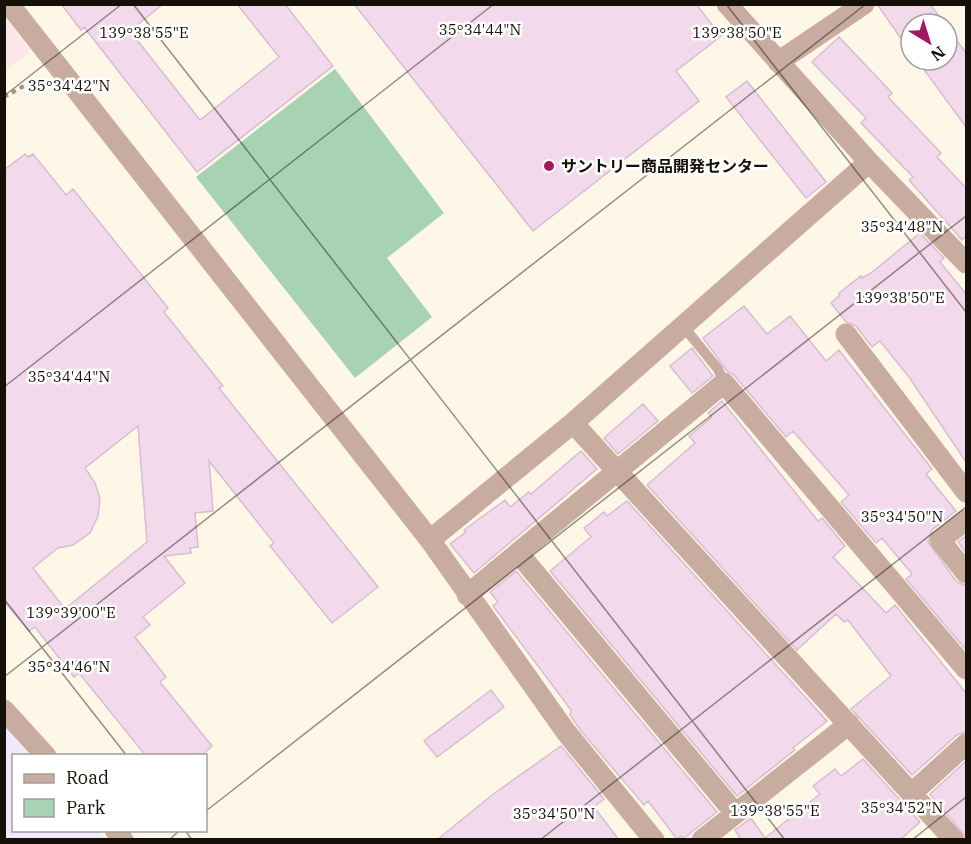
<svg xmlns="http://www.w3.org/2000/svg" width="971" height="844" font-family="'IBM Plex Serif','Noto Sans JP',serif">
	<rect width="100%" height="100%" fill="#fef7e7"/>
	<path fill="#efeafc" d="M 5,726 L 29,755 L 14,756 L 14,830 L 98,831 L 107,839 L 5,839 Z"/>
	<path fill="#fde7e9" d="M 5,17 L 31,51 L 5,72 L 4,72 Z"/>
	<path fill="#a7d3b2" d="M 335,69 L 444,213 L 387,258 L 432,317 L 355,378 L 196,177 Z"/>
	<path fill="#f2d9eb" stroke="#d6bdcf" stroke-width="1.5" fill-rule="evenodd" d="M 61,4 L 163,4 L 130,31 L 200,120 L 279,57 L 237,4 L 285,4 L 333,66 L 197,172 L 84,27 L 81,30 Z
		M 354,4 L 696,4 L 721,36 L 676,71 L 699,101 L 533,231 Z
		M 877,4 L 930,4 L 945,24 L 911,24 L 911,53 Z
		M 947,27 L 966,53 L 966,127 L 917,60 L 947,60 Z
		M 839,37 L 892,93 L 888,97 L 941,153 L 937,157 L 966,188 L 966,236 L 962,240 L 909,180 L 913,177 L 861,123 L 866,118 L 812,62 Z
		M 747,81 L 826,182 L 806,198 L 726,97 Z
		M 25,154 L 28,157 L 33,154 L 66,195 L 73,189 L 168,308 L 164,312 L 223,386 L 219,388 L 378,587 L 332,623 L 270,546 L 274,543 L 209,461 L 213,511 L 195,513 L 198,547 L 190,548 L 191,553 L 164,556 L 185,583 L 143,617 L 150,625 L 135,637 L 166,677 L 160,682 L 212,746 L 201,756 L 146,756 L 79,673 L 74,677 L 35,627 L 29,631 L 4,601 L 4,170 ZM 138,426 L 147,542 L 65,609 L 33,568 L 58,548 L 73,545 L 90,533 L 98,516 L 100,498 L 95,483 L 85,468 Z
		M 920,233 L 944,258 L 940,262 L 966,294 L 966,462 L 909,377 L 880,341 L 872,347 L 856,326 L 846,322 L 831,303 L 840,295 L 839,293 L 861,276 L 862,278 L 871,273 Z
		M 744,306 L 767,334 L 790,316 L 826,361 L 839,350 L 932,469 L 926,474 L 956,511 L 932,530 L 928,542 L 956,581 L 966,586 L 966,650 L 906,579 L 912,574 L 882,538 L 876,543 L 841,502 L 849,495 L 793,431 L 786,437 L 734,375 L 727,371 L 703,338 Z
		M 692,348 L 713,376 L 692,393 L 670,366 Z
		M 722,401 L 818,521 L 822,518 L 845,546 L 833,557 L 886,613 L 895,605 L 966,693 L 966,732 L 957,735 L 912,775 L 851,709 L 891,676 L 848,620 L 844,622 L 836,614 L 797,650 L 647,485 L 695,443 L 689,436 L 712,417 L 708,413 Z
		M 643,404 L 658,421 L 618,454 L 604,438 Z
		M 581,451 L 597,469 L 474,573 L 450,544 L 466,532 L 464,530 L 505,500 L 510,507 L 529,492 L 531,494 Z
		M 627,501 L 827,721 L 793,748 L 795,750 L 737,796 L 550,571 L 591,537 L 584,528 L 604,512 L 607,516 Z
		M 966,536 L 966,553 L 958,542 Z
		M 516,571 L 717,812 L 683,839 L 681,836 L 677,839 L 648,801 L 644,805 L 581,731 L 570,715 L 571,710 L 493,606 L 498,602 L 490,592 Z
		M 491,690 L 504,707 L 437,757 L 424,741 Z
		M 561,746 L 604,799 L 594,807 L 619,840 L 437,840 L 492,795 Z
		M 863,759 L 920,822 L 900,840 L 741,840 L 735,830 L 751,818 L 765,838 L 820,794 L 813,786 L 835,769 L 841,776 Z
		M 966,761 L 966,837 L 930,794 Z"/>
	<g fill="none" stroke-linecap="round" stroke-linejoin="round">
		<path stroke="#9d978a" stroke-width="4" stroke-dasharray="4.5 4.5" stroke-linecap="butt" d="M 4,97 L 22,87 L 41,81"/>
		<path stroke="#c8ac9f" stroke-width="10" d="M 683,326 L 718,369 L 724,383"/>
		<path stroke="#c8ac9f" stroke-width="21" d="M 9,4 L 430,540 L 566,732 L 654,840
			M 727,4 L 869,162 L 966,263
			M 778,62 L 864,4
			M 846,334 L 966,492
			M 573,423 L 954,840
			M 966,520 L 940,540 L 966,573
			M 430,540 L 573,423 L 869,162
			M 519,554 L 735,813
			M 467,595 L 724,383 L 966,669
			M 4,710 L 46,756
			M 912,793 L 966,744
			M 115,830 L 123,840
			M 702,840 L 849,724"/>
	</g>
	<path fill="none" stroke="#151008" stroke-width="1.5" stroke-opacity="0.45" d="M 133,4 L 785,840M 726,4 L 966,312M 4,96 L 122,4M 4,387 L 494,4M 4,599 L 127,756M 4,677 L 866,4M 206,811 L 966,216M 185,830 L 192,840M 169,840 L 180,830M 540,840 L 966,507M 912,840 L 966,797"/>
	<circle fill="#a3185f" stroke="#fff" stroke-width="2" cx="549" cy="166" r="6"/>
	<g text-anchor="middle" stroke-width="5" stroke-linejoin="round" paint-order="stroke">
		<g font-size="16" font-weight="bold" fill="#151008" stroke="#fff" text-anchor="start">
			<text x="561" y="172">サントリー商品開発センター</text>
		</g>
	</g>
	<g font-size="15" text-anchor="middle" fill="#151008" stroke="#fff" stroke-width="5" stroke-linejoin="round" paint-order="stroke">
		<text x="480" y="35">35°34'44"N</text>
		<text x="144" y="38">139°38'55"E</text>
		<text x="737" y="38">139°38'50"E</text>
		<text x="69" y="91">35°34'42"N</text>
		<text x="902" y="232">35°34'48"N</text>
		<text x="900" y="303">139°38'50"E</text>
		<text x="69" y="382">35°34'44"N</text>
		<text x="902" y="522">35°34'50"N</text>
		<text x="71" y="618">139°39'00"E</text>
		<text x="69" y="672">35°34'46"N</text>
		<text x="902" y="813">35°34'52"N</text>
		<text x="775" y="816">139°38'55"E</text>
		<text x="554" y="819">35°34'50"N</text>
	</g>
	<rect width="971" height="844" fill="none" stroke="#151008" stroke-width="12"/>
	<rect x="12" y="754" width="195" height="78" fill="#ffffff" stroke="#a19f9c" stroke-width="1.5"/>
	<rect x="24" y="774" width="30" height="9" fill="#c8ac9f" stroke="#a19f9c" stroke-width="1.5"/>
	<text x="66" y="784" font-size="18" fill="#151008">Road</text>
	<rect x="24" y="799" width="30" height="18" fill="#a7d3b2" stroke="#a19f9c" stroke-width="1.5"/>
	<text x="66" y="814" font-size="18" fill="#151008">Park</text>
	<g transform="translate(929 42) rotate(142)"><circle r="28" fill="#ffffff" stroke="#a19f9c" stroke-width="1.5"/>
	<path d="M0-4.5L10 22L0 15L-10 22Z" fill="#a3185f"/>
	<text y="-9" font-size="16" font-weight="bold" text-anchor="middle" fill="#151008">N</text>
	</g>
</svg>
